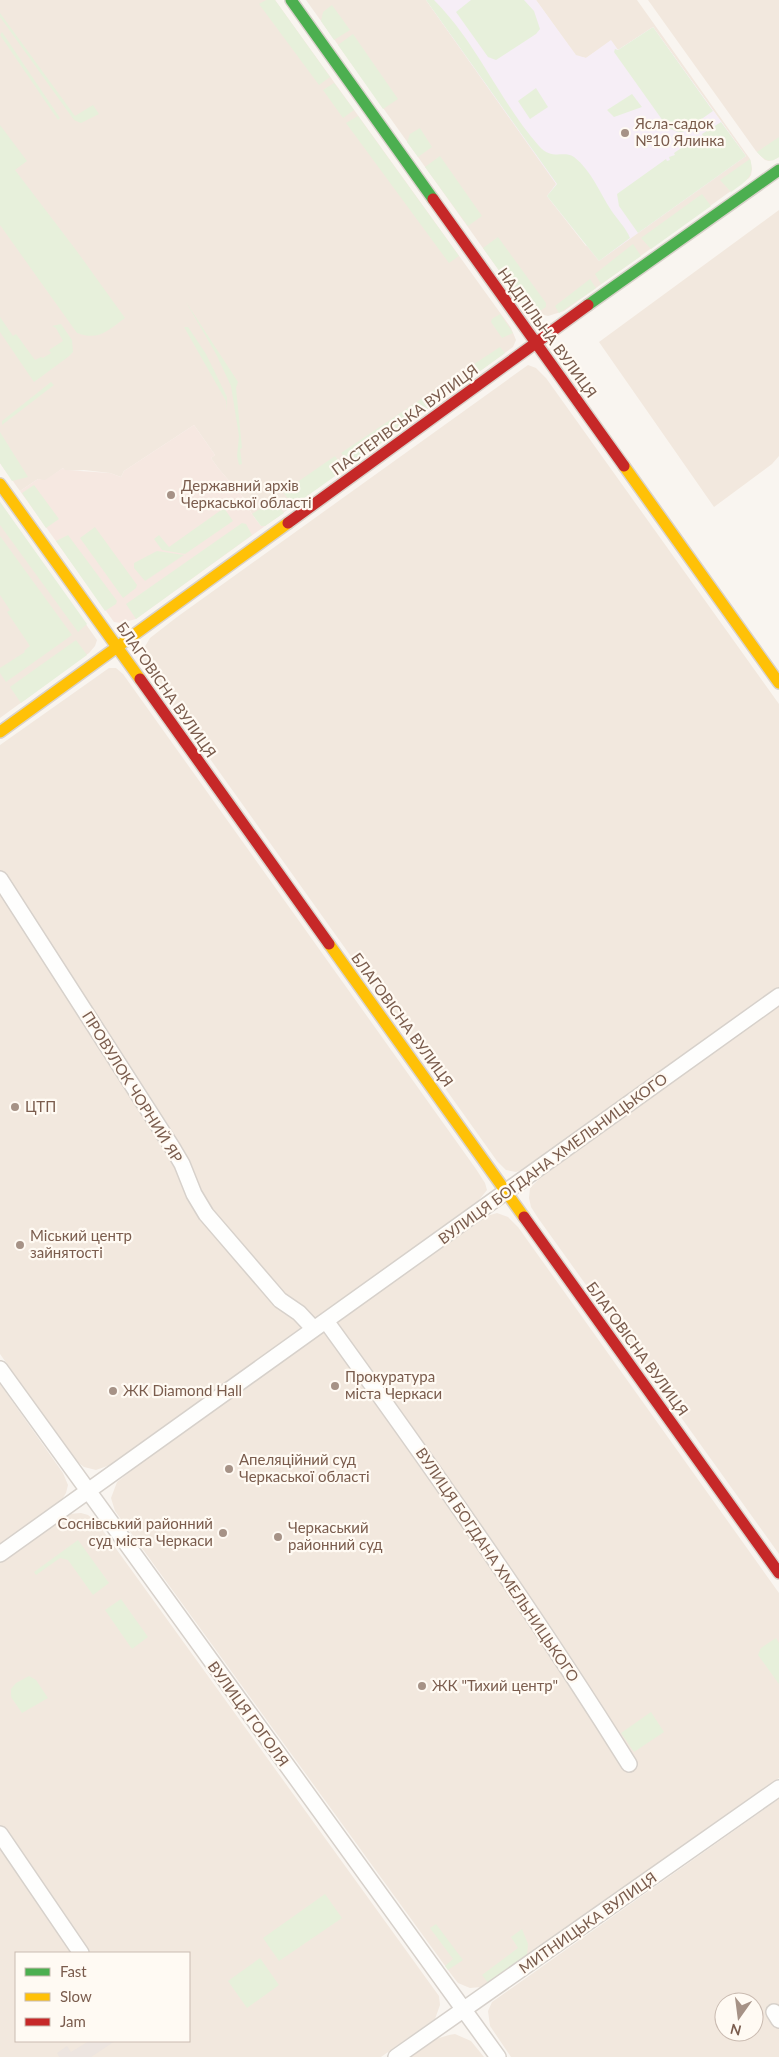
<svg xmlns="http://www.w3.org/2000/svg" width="779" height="2057" font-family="Lato,sans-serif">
	<rect width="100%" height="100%" fill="#f9f5f0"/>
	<path fill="#f2e8de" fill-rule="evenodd" d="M 0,0 L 275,0 L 511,328 L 516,340 L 513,347 L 265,526 L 252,514 L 243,497 L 218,468 L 211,458 L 215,455 L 194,425 L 124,471 L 121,477 L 110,473 L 84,470 L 65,471 L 63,468 L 45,481 L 38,479 L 20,491 L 0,463 Z
		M 306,0 L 426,0 L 557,184 L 547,196 L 586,246 L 746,156 L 653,27 L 618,50 L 611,41 L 586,58 L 576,56 L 536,0 L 637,0 L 750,159 L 752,169 L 751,175 L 749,178 L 564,311 L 548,316 L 532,312 L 525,307 Z
		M 648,0 L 779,0 L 779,157 L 769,161 L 765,160 L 756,151 Z
		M 779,210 L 779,456 L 772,464 L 714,507 L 599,342 Z
		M 528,365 L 536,368 L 546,378 L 779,704 L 779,987 L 530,1167 L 516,1172 L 506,1170 L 497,1161 L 143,665 L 142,655 L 144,648 L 150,638 L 177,617 Z
		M 0,502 L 97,640 L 95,646 L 89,653 L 0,718 Z
		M 109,668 L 116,668 L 123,674 L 476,1169 L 485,1183 L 487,1190 L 475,1205 L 110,1465 L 96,1470 L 84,1467 L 75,1460 L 0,1354 L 0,745 Z
		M 779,1005 L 779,1554 L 538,1218 L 531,1207 L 529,1198 L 530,1188 L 540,1178 Z
		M 497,1213 L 508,1217 L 518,1227 L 779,1593 L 779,1778 L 488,1983 L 481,1987 L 470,1988 L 458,1983 L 451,1974 L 115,1511 L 111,1498 L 117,1482 L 141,1463 L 477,1222 L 487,1216 Z
		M 0,1384 L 63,1473 L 68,1485 L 66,1493 L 61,1501 L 0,1545 Z
		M 81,1513 L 88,1515 L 94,1520 L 104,1532 L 439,1996 L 440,2005 L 435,2019 L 381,2057 L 0,2057 L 0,1563 L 69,1514 ZM 16,1953 L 189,1953 L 189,2041 L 16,2041 Z
		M 779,1799 L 779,2057 L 511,2057 L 490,2026 L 488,2011 L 492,2002 ZM 724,2002 L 754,2002 L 754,2032 L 724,2032 Z
		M 455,2034 L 471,2041 L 484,2057 L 411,2057 L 436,2039 L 449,2035 Z"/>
	<path fill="#f6e8e1" d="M 194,425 L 215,455 L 211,458 L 218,468 L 243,497 L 242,498 L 252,514 L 261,526 L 265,526 L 136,619 L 121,623 L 114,622 L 20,491 L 38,479 L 45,480 L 63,468 L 65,470 L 110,473 L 121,477 L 124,471 Z"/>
	<path fill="#ede5e0" d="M 89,2041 L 115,2041 L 91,2057 L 59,2057 L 57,2053 L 67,2046 L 71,2052 Z"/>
	<path fill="#f6eef6" d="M 426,0 L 536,0 L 576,55 L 586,58 L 611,40 L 618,50 L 653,27 L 746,156 L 599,261 L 547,196 L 556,184 Z"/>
	<path fill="#e7f0db" d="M 266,0 L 275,0 L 330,77 L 319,85 L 259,4 Z
		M 426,0 L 434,0 C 477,43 499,100 539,146 C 552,161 563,150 574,157 C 591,170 600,193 611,210 C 617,219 626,228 630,238 L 599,261 L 547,196 L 557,184 Z
		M 471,0 L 524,0 L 534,11 L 540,29 L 536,34 L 496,60 L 488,57 L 456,12 Z
		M 332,5 L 350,30 L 334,40 L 321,21 L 323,12 Z
		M 0,13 L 75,116 L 93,105 L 99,114 L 81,123 L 74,120 L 0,17 Z
		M 653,27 L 713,111 L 683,132 L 678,132 L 668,128 L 614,52 L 615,49 L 618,50 Z
		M 2,32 L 60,118 L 58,120 L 0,35 Z
		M 353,34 L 398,99 L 383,109 L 338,45 Z
		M 334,83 L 354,110 L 343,118 L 323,90 Z
		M 536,88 L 548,107 L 530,119 L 518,101 Z
		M 632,94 L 642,107 L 614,117 L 607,110 Z
		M 358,116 L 459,256 L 449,263 L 346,123 Z
		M 721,122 L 746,156 L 638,233 L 619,206 L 617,194 L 666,159 L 667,161 L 670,160 L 669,157 L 675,155 L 674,153 L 699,136 L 701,138 L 703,137 L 702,134 Z
		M 0,125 L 27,161 L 15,170 L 76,250 L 125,318 C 107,331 99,341 77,333 L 0,225 Z
		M 420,128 L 432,147 L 418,157 L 407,142 L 410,134 Z
		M 779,137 L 779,157 C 770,164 764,160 757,152 Z
		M 440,156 L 482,216 L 468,226 L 425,167 Z
		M 750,159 C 756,177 743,183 731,192 L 720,180 Z
		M 702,194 L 711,206 L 651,249 L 641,238 Z
		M 498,237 L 546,303 L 546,307 L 535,314 L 525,307 L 483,248 Z
		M 633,244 L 641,256 L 601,284 L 595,274 Z
		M 590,279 L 596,288 L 559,313 L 555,306 Z
		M 186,302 L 238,382 L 236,388 L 242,448 L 240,449 L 242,464 L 239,465 L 237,456 L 239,436 L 231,386 L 216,354 Z
		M 500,314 L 513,333 L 502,338 L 491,322 L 492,319 Z
		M 0,317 L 13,336 L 16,334 L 35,360 L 41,357 L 43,358 L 51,353 L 49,350 L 63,341 L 56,328 L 52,326 L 61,324 L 72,340 L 73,352 L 68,357 L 34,382 L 0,332 Z
		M 184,327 L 188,327 L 206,354 L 227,397 L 226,412 L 226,401 Z
		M 500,347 L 505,353 L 468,380 L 462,372 Z
		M 454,377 L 461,385 L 351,465 L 341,453 Z
		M 51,382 L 54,385 L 2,425 L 2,421 Z
		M 0,432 L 28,477 L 12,481 L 0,463 Z
		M 335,456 L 345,469 L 296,504 L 291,503 L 283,492 Z
		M 34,485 L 59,519 L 46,528 L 22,493 Z
		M 273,500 L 284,513 L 265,526 L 261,526 L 252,514 Z
		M 0,502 L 87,624 L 78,632 L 0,525 Z
		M 224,508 L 233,521 L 185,554 L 162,550 L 154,539 L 159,535 L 169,547 Z
		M 242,523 L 246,524 L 252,535 L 136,619 L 126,604 Z
		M 95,527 L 137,585 L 136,588 L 123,598 L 80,538 Z
		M 68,535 L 117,601 L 116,604 L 105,611 L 56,541 Z
		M 0,536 L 72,635 L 6,682 L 0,673 L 0,668 L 25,652 L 24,651 L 30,646 L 7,612 L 10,610 L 0,595 Z
		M 157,551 L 184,555 L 145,581 L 134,568 L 134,563 Z
		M 76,640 L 87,655 L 21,703 L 10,687 Z
		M 78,1540 L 109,1583 L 93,1595 L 68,1560 L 60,1558 L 36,1575 L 34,1572 Z
		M 121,1599 L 148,1637 L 132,1649 L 105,1610 Z
		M 776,1638 L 779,1643 L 779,1684 L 758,1655 L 761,1648 Z
		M 29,1676 L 36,1680 L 48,1698 L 22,1713 L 11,1697 L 11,1689 L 16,1683 Z
		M 651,1712 L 664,1732 L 634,1752 L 621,1733 Z
		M 325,1894 L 342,1918 L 279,1961 L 263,1938 Z
		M 436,1924 L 463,1960 L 448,1970 L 445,1966 L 453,1959 L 430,1928 Z
		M 522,1929 L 528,1944 L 527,1955 L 488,1983 L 482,1975 L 518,1948 L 511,1937 Z
		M 260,1958 L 279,1985 L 247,2008 L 228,1981 Z"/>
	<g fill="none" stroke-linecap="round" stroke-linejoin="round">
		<defs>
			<path id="street" d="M 0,879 L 172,1147 L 182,1164 L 194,1194 L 206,1214 L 280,1300 L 299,1313 L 314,1329
				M 326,1321 C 431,1466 534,1612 629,1764
				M 0,1369 L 498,2057
				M 0,1554 L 779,996
				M 0,1834 L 81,1953
				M 774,2012 L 779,2020
				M 396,2057 L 779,1788"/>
			<path id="fast" d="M 291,0 L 433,199
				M 588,305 L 779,170"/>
			<path id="slow" d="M 624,466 L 779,683
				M 0,484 L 140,679
				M 0,732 L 288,523
				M 329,944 L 524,1217"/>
			<path id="jam" d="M 433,199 L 624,466
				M 288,523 L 588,305
				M 140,679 L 329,944
				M 524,1217 L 779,1573"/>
		</defs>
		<use href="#street" stroke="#d7d1cb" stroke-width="18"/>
		<use href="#fast" stroke="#d9d2cb" stroke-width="14"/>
		<use href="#slow" stroke="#d9d2cb" stroke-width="14"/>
		<use href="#jam" stroke="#d9d2cb" stroke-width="14"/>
		<use href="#street" stroke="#fefefd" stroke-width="15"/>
		<use href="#fast" stroke="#4caf50" stroke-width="11"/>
		<use href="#slow" stroke="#ffc107" stroke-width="11"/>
		<use href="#jam" stroke="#c62828" stroke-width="11"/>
	</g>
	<g fill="#a69286" stroke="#fffaf3" stroke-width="2">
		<circle cx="625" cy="133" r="5"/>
		<circle cx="171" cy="495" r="5"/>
		<circle cx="15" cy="1107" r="5"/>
		<circle cx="20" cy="1245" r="5"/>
		<circle cx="335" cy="1386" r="5"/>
		<circle cx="113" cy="1391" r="5"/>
		<circle cx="229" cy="1469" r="5"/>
		<circle cx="223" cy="1533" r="5"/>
		<circle cx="278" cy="1537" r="5"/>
		<circle cx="422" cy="1686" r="5"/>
	</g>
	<g text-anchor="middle" stroke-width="4.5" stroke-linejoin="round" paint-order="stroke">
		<g font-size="15" fill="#7a5c4d" stroke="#fffaf3" text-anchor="start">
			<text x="635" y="129">Ясла-садок<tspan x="635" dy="17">№10 Ялинка</tspan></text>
			<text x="181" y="491">Державний архів<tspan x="181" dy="17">Черкаської області</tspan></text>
			<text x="25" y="1112">ЦТП</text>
			<text x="30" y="1241">Міський центр<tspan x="30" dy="17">зайнятості</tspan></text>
			<text x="345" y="1382">Прокуратура<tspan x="345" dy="17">міста Черкаси</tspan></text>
			<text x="123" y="1396">ЖК Diamond Hall</text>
			<text x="239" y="1465">Апеляційний суд<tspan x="239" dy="17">Черкаської області</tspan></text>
			<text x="213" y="1529" text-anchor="end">Соснівський районний<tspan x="213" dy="17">суд міста Черкаси</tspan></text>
			<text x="288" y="1533">Черкаський<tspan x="288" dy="17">районний суд</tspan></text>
			<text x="432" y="1691">ЖК "Тихий центр"</text>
		</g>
		<g font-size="15" fill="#7a5c4d" stroke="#fffaf3">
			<text transform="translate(547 333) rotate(54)" y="5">НАДПІЛЬНА ВУЛИЦЯ</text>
			<text transform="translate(405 420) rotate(-36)" y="5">ПАСТЕРІВСЬКА ВУЛИЦЯ</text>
			<text transform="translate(166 690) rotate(55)" y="5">БЛАГОВІСНА ВУЛИЦЯ</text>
			<text transform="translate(402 1020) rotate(54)" y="5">БЛАГОВІСНА ВУЛИЦЯ</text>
			<text transform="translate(132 1087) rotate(58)" y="5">ПРОВУЛОК ЧОРНИЙ ЯР</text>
			<text transform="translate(553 1159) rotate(-36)" y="5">ВУЛИЦЯ БОГДАНА ХМЕЛЬНИЦЬКОГО</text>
			<text transform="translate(637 1349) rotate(54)" y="5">БЛАГОВІСНА ВУЛИЦЯ</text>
			<text transform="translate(497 1565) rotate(56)" y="5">ВУЛИЦЯ БОГДАНА ХМЕЛЬНИЦЬКОГО</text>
			<text transform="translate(248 1714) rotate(54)" y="5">ВУЛИЦЯ ГОГОЛЯ</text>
			<text transform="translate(588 1923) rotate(-35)" y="5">МИТНИЦЬКА ВУЛИЦЯ</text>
		</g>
	</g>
	<rect x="15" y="1952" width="175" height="90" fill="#fffaf3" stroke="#cabbb1"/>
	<rect x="25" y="1968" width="25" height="8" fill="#4caf50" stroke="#cabbb1"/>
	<text x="60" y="1977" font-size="15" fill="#7a5c4d">Fast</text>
	<rect x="25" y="1993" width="25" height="8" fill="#ffc107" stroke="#cabbb1"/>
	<text x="60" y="2002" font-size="15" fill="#7a5c4d">Slow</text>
	<rect x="25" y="2018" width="25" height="8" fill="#c62828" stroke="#cabbb1"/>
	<text x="60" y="2027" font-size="15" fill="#7a5c4d">Jam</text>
	<g transform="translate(739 2017) rotate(194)"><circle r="24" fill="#fffaf3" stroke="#cabbb1"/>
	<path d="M0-4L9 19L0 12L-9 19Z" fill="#a69286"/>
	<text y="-8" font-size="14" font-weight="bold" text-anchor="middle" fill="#7a5c4d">N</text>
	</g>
</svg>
